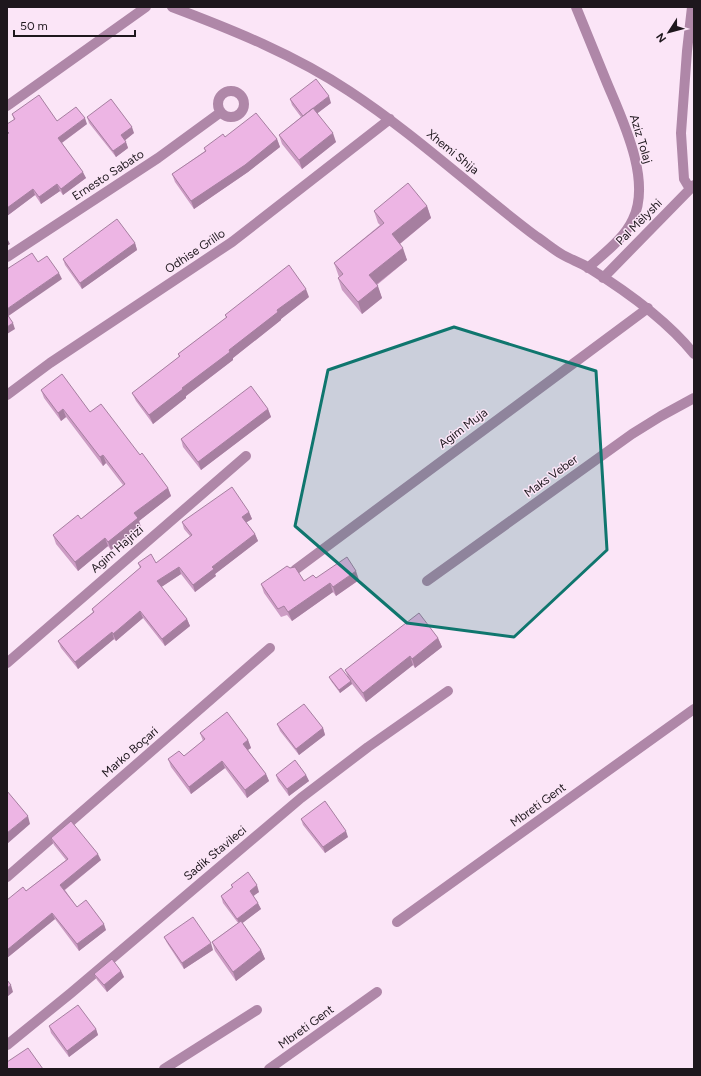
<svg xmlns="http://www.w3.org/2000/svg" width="701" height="1076" font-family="Figtree,sans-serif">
	<rect width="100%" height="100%" fill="#fbe5f7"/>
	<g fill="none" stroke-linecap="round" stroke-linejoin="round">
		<path stroke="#af87a8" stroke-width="10" d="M 172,7 C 233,30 295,55 349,91 C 416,135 474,190 537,237 C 546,243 554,250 563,255 C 572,260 581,263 589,268 C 626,291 666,319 694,354
			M 576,7 C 586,32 597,58 607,83 C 622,119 652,180 633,219 C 624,239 604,253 588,268
			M218 104a13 13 0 1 1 26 0a13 13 0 1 1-26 0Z
			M 7,106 L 146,7
			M 690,189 L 684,179 L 681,133 L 687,51 L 692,7
			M 7,257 L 158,158 L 221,112
			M 603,278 L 694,185
			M 7,395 L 50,363 L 232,242 L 390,119
			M 295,570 L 648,308
			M 427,581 L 632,434 L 661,416 L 694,398
			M 7,663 L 246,456
			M 7,877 L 270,648
			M 397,922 L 694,709
			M 7,1045 L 71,993 L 301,798 L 368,747 L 448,691
			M 164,1069 L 257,1010
			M 269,1069 L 377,992"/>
	</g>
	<path fill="#cc9cc4" d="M 290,99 L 331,103 L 317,113 L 336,142 L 302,169 L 282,144 L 279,135 L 301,117 L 292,105 Z
		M 12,114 L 57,121 L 87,124 L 62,143 L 86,178 L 63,195 L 60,191 L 41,204 L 35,195 L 7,216 L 7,124 L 14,120 Z
		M 87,117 L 134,133 L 125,140 L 128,148 L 116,157 L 89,123 Z
		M 225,137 L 277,139 L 280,147 L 248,172 L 194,209 L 175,182 L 172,174 L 205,151 L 204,148 Z
		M 427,206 L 431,218 L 400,244 L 407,260 L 377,285 L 382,298 L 362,314 L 342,290 L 338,278 L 339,277 L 334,263 L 380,225 L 378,223 L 374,211 Z
		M 135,243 L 137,250 L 82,289 L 65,265 L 63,259 Z
		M 309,297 L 281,319 L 281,320 L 233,358 L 233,360 L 186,396 L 186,398 L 153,424 L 136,401 L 132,393 L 179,357 L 178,354 L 226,318 L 225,315 Z
		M 41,390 L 90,412 L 140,455 L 168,488 L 171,496 L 139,521 L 141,527 L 111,550 L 108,546 L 78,571 L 56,544 L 53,535 L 81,519 L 123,485 L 106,463 L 103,466 L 66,417 L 61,421 L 44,398 Z
		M 268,409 L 271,417 L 201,470 L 183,447 L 181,439 Z
		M 249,512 L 252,519 L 246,522 L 255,534 L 258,541 L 215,574 L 216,576 L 195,592 L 181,574 L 161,587 L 187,619 L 190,626 L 165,646 L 143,618 L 116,641 L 114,639 L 78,669 L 61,648 L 58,641 L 93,612 L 92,609 L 140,568 L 138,563 L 156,563 L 190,536 L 184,529 L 182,522 Z
		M 316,578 L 359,580 L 336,596 L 333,592 L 292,621 L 287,615 L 281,617 L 264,593 L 261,584 L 304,581 Z
		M 438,638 L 442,647 L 415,668 L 413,665 L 366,702 L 352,684 L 340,693 L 331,681 L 329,677 L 348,677 L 345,670 Z
		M 277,724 L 323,728 L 325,735 L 299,755 L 280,731 Z
		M 200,733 L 248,740 L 251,748 L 248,750 L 266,774 L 269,781 L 247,798 L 225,768 L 191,794 L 171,767 L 168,759 L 184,756 L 203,741 Z
		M 276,775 L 306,775 L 309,781 L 289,796 L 278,781 Z
		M 301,819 L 348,837 L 325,853 L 303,825 Z
		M 51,838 L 101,860 L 65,890 L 77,907 L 106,930 L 79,951 L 55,919 L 7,958 L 7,900 L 26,891 L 66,860 L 54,845 Z
		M 231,885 L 259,892 L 253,896 L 261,909 L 242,923 L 261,950 L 265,959 L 236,981 L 215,951 L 212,942 L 238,923 L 223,903 L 221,896 L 232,888 Z
		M 164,937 L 213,950 L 184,969 L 167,943 Z
		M 121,971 L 124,977 L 107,992 L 97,980 L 94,974 Z
		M 49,1026 L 96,1029 L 98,1035 L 69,1057 L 51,1033 Z"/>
	<path fill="#a67fa0" d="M 329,96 L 331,103 L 306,122 L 303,116 Z
		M 85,118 L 87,124 L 60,144 L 58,138 Z
		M 132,127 L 134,133 L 123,142 L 121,135 Z
		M 333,133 L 336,142 L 302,169 L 299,160 Z
		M 277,139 L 280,147 L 248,172 L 194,209 L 191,201 Z
		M 126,142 L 128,148 L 116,157 L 113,151 Z
		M 83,172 L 86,178 L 63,195 L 61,189 Z
		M 57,184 L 60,191 L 41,204 L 39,197 Z
		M 33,189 L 35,195 L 7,216 L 7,208 Z
		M 427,206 L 431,218 L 397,246 L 392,234 Z
		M 7,238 L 10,244 L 7,246 Z
		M 135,243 L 137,250 L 82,289 L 80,283 Z
		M 403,248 L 407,260 L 373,287 L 369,275 Z
		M 59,273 L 62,279 L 7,317 L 7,309 Z
		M 378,286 L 382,298 L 362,314 L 358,302 Z
		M 306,289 L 309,297 L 281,319 L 281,320 L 233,358 L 233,360 L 186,396 L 186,398 L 153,424 L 149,415 L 277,310 Z
		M 13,323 L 15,329 L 7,334 L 7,327 Z
		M 63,409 L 66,417 L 61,421 L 58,413 Z
		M 268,409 L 271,417 L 201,470 L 198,462 Z
		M 103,455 L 106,463 L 103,466 L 100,457 Z
		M 168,488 L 171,496 L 139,521 L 141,527 L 111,550 L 108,542 L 134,513 Z
		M 249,512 L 252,519 L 244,524 L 242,517 Z
		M 255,534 L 258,541 L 215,574 L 216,576 L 195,592 L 193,585 L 212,567 Z
		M 105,538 L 108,546 L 78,571 L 75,562 Z
		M 179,567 L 181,574 L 160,588 L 157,581 Z
		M 356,571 L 359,580 L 336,596 L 333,587 Z
		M 330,583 L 333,592 L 292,621 L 288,612 Z
		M 140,611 L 143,618 L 116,641 L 113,634 Z
		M 187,619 L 190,626 L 165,646 L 162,639 Z
		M 112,632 L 114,639 L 78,669 L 75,662 Z
		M 438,638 L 442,647 L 415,668 L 412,659 Z
		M 410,656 L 413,665 L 366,702 L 363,693 Z
		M 351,681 L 352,684 L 340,693 L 339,690 Z
		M 323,728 L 325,735 L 299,755 L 296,749 Z
		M 248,740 L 251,748 L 246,751 L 243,744 Z
		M 222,761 L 225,768 L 191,794 L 189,787 Z
		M 266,774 L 269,781 L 247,798 L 245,790 Z
		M 306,775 L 309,781 L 289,796 L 287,789 Z
		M 28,816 L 30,824 L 7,844 L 7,833 Z
		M 346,831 L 348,837 L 325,853 L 323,847 Z
		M 98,854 L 101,860 L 63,891 L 60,885 Z
		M 257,885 L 259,892 L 252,897 L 250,891 Z
		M 258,903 L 261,909 L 240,925 L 237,919 Z
		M 52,913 L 55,919 L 7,958 L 7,950 Z
		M 104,924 L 106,930 L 79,951 L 77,944 Z
		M 211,943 L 213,950 L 184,969 L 182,963 Z
		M 261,950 L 265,959 L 236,981 L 233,972 Z
		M 121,971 L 124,977 L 107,992 L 104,985 Z
		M 11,985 L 13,992 L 7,997 L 7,988 Z
		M 96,1029 L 98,1035 L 69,1057 L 67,1051 Z"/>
	<path fill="#edb5e4" stroke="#a67fa0" d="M 316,79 L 329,96 L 303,116 L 290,99 Z
		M 39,95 L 57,121 L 76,107 L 85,118 L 58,138 L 83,172 L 61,189 L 57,184 L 39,197 L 33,189 L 7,208 L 7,134 L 9,133 L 7,131 L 7,124 L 15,119 L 12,114 Z
		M 111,99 L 132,127 L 121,135 L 126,142 L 113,151 L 87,117 Z
		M 313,108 L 333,133 L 299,160 L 279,135 Z
		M 256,113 L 277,139 L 245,165 L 191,201 L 172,174 L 206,151 L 204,148 L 223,134 L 225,137 Z
		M 408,183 L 427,206 L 392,234 L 403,248 L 369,275 L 378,286 L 358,302 L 338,278 L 343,274 L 334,263 L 384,223 L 374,211 Z
		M 117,219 L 135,243 L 80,283 L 63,259 Z
		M 32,253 L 38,262 L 47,256 L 59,273 L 7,309 L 7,269 Z
		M 289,265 L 306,289 L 277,310 L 278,312 L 229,350 L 230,352 L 182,388 L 183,389 L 149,415 L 132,393 L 180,356 L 178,354 L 227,317 L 225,315 Z
		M 7,314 L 13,323 L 7,327 Z
		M 62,374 L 90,412 L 101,404 L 140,455 L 142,453 L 168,488 L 134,513 L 138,518 L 108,542 L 105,538 L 75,562 L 53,535 L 78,515 L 81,519 L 125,484 L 103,455 L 100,457 L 63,409 L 58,413 L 41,390 Z
		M 251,386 L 268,409 L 198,462 L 181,439 Z
		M 232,487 L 249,512 L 242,517 L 255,534 L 212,567 L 214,569 L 193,585 L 179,567 L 157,581 L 187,619 L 162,639 L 140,611 L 113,634 L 112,632 L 75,662 L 58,641 L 94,612 L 92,609 L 141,567 L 138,563 L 151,554 L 156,563 L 192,535 L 182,522 Z
		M 347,557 L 356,571 L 333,587 L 330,583 L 288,612 L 284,606 L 278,609 L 261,584 L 287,566 L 290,568 L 295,567 L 304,581 L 313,575 L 316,578 Z
		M 419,613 L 438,638 L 412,659 L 410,656 L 363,693 L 345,670 Z
		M 341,668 L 351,681 L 339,690 L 329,677 Z
		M 304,704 L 323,728 L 296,749 L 277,724 Z
		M 227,712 L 248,740 L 243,744 L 266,774 L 245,790 L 222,761 L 189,787 L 168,759 L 179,751 L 184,756 L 205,739 L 200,733 Z
		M 295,760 L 306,775 L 287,789 L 276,775 Z
		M 7,791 L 28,816 L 7,833 Z
		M 325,801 L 346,831 L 323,847 L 301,819 Z
		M 71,821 L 98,854 L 60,885 L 77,907 L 86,900 L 104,924 L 77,944 L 52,913 L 7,950 L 7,900 L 23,887 L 26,891 L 68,859 L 51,838 Z
		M 248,872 L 257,885 L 250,891 L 258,903 L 237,919 L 221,896 L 233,887 L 231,885 Z
		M 193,917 L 211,943 L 182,963 L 164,937 Z
		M 241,921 L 261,950 L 233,972 L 212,942 Z
		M 112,959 L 121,971 L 104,985 L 94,974 Z
		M 7,980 L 11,985 L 7,988 Z
		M 78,1005 L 96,1029 L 67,1051 L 49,1026 Z
		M 28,1048 L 43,1069 L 7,1069 L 7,1062 Z"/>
	<path fill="#0f766e" fill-opacity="0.2" stroke="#0f766e" stroke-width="3" stroke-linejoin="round" d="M 454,327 L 596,371 L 607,550 L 514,637 L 407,623 L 295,526 L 328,370 Z"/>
	<g text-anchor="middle" stroke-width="3" stroke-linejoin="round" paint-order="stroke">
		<g font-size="12" fill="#1e171d" stroke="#fbe5f7">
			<text transform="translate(641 139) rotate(73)" y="4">Aziz Tolaj</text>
			<text transform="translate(453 152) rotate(39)" y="4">Xhemi Shija</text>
			<text transform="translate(108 175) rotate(-33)" y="4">Ernesto Sabato</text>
			<text transform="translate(639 222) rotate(-45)" y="4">Pal Mëlyshi</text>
			<text transform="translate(195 251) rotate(-34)" y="4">Odhise Grillo</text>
			<text transform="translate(463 428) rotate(-37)" y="4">Agim Muja</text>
			<text transform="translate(551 476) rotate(-36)" y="4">Maks Veber</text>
			<text transform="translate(117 549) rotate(-41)" y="4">Agim Hajrizi</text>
			<text transform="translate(130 752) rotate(-41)" y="4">Marko Boçari</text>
			<text transform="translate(538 805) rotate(-36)" y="4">Mbreti Gent</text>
			<text transform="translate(215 853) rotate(-40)" y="4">Sadik Stavileci</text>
			<text transform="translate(306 1027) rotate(-36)" y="4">Mbreti Gent</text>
		</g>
	</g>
	<rect width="701" height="1076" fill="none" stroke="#1e171d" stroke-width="16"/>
	<g transform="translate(669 32) rotate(234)" stroke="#fbe5f7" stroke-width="3" paint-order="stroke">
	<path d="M0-3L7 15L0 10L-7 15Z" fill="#1e171d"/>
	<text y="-6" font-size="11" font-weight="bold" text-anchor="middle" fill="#1e171d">N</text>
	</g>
	<path d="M14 30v6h121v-6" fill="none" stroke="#1e171d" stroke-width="2"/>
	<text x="20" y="30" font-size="12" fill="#1e171d" stroke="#fbe5f7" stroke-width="3" paint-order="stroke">50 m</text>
</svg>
